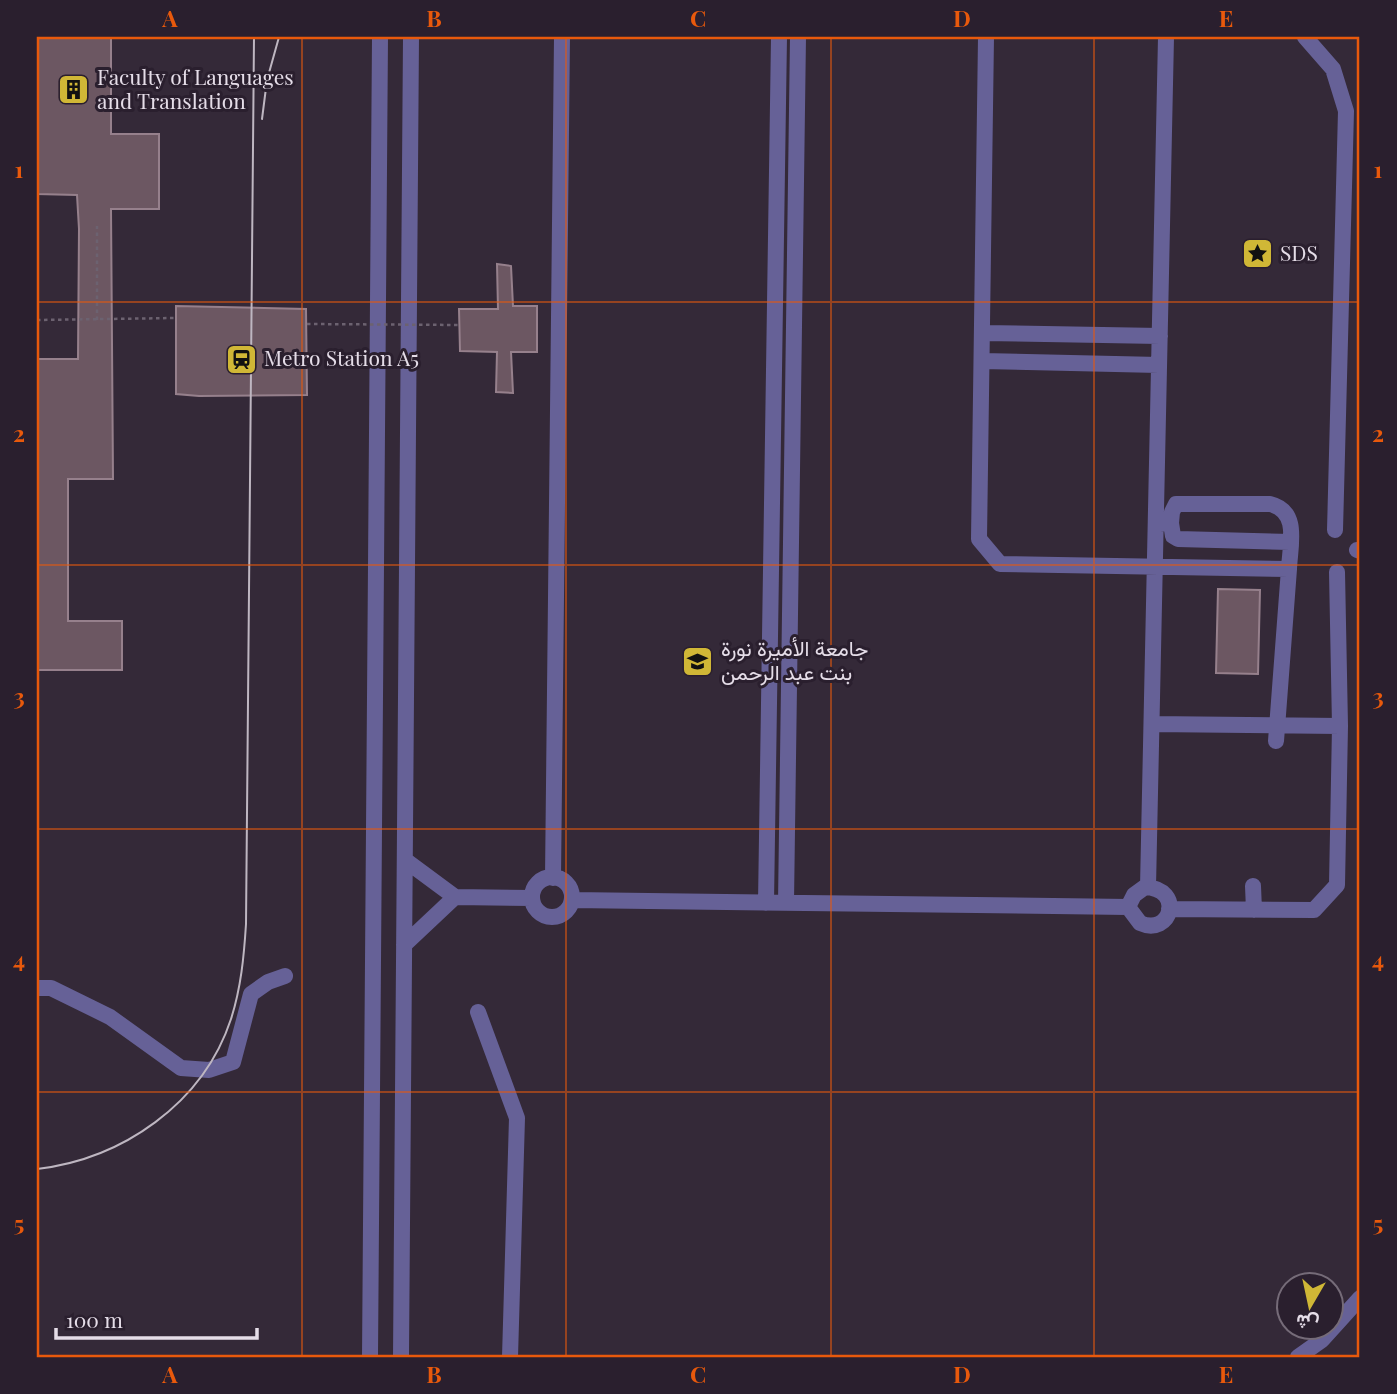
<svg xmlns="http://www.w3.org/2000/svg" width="1397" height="1394" font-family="'Playfair Display',Vazirmatn,serif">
	<rect width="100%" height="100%" fill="#342938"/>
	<path fill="#6c5762" stroke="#96808c" stroke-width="2" d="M 37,37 L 111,37 L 111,134 L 159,134 L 159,209 L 111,209 L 113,479 L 68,479 L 68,621 L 122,621 L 122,670 L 37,670 L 37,359 L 78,359 L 79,229 L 77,195 L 37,194 Z
		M 497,264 L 511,266 L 513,306 L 537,306 L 537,352 L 511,352 L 513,393 L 496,392 L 497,352 L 460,351 L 459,309 L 498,309 Z
		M 176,306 L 306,309 L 307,395 L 199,396 L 176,394 Z
		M 1218,589 L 1260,590 L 1258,674 L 1216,673 Z"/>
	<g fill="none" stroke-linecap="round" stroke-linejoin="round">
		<path stroke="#6c6270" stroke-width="2.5" stroke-dasharray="3.5 3.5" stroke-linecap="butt" d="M 37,320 L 175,318
			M 97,320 L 97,226"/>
		<path stroke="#666197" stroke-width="16" d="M 986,37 L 979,539 L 1000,564 L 1289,569 L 1276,741
			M 1305,37 L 1333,69 L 1346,111 L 1335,530
			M 982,333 L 1160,336
			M 982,361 L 1159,365
			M 1171,523 L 1173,536 L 1178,539 L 1290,542
			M 1156,524 L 1171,523 L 1172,512 L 1176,504 L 1270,504 C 1300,511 1290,545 1289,569
			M 1357,550 L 1360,551
			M 1152,724 L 1340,726
			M532 897a20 20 0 1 1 40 0a20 20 0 1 1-40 0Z
			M 553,878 L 562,37
			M 1253,886 L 1254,910
			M 1145,887 C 1185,889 1171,937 1140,923 L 1128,907 L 1134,895 Z
			M 1148,887 L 1166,37
			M 455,897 L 532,898
			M 572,900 L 1128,907
			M 766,903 L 779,37
			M 786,903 L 798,37
			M 1169,909 L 1314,910 L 1337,885 L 1340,726 L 1337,572
			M 404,945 L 455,897 L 405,860
			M 37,988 L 51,988 L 110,1017 L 181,1068 L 209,1070 L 233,1062 L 251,994 L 268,982 L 285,976
			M 478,1012 L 517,1118 L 510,1357
			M 370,1357 L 380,37
			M 401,1357 L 411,37
			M 1298,1357 L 1322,1340 L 1360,1298"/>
		<path stroke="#beb6c1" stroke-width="2" d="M 262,119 L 267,80 L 279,37
			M 37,1169 C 122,1159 203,1104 231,1019 C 241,988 244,956 246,924 L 254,37"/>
		<path stroke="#6c6270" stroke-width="2.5" stroke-dasharray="3.5 3.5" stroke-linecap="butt" d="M 307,324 L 461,325"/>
	</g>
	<path fill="none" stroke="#e8590c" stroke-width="2" stroke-opacity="0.55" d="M 302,37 L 302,1357M 566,37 L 566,1357M 831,37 L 831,1357M 1094,37 L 1094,1357M 37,302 L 1360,302M 37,565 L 1360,565M 37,829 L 1360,829M 37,1092 L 1360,1092"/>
	<defs>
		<symbol id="building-square" viewBox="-11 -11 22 22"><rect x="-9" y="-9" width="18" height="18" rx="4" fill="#d0b736" stroke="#2a1f2e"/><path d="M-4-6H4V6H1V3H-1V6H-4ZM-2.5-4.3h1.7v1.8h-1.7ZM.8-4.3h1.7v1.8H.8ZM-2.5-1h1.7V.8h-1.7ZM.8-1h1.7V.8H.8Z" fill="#111"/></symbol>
		<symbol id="sight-square" viewBox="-11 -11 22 22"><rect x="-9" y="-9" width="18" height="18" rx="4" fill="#d0b736" stroke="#2a1f2e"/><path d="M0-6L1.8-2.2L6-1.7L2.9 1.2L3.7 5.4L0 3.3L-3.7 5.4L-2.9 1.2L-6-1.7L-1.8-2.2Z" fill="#111"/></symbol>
		<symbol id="station-square" viewBox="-11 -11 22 22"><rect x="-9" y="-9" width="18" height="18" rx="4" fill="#d0b736" stroke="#2a1f2e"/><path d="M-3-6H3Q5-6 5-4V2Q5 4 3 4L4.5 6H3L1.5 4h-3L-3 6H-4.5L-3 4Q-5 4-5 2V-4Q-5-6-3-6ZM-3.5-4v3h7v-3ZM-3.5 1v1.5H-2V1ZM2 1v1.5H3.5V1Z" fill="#111"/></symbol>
		<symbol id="university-square" viewBox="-11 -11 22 22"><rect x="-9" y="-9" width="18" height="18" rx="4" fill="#d0b736" stroke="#2a1f2e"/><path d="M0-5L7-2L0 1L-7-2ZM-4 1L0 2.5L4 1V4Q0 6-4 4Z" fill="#111"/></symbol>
	</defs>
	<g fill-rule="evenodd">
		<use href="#building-square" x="56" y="72" width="35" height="35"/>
		<use href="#sight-square" x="1240" y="236" width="35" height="35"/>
		<use href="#station-square" x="224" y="342" width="35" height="35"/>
		<use href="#university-square" x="680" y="644" width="35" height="35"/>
	</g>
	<g text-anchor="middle" stroke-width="6" stroke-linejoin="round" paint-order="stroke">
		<g font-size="21" fill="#e5dde8" stroke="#2a1f2e" text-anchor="start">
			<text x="97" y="85">Faculty of Languages<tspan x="97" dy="24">and Translation</tspan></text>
			<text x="1280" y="261">SDS</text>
			<text x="264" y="366">Metro Station A5</text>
			<text x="721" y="656">جامعة الأميرة نورة<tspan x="721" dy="24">بنت عبد الرحمن</tspan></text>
		</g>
	</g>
	<rect width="1397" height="1394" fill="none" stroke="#2a1f2e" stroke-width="77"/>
	<g transform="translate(1310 1306) rotate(189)"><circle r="33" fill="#2a1f2e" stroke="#756b78" stroke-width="2"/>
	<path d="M0-5L12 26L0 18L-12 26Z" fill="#d0b736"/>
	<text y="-10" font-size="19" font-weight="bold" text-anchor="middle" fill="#e5dde8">ش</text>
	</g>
	<path d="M56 1328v10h201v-10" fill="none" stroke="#e5dde8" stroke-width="3.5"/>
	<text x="66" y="1328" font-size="21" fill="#e5dde8" stroke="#2a1f2e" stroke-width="5" paint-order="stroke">100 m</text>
	<rect x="38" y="38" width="1320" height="1318" fill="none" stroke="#e8590c" stroke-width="2.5"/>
	<g font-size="23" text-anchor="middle" font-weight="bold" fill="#e8590c">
		<text x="170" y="27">A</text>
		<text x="434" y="27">B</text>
		<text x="698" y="27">C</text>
		<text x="962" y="27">D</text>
		<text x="1226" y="27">E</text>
		<text x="19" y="178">1</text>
		<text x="1378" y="178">1</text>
		<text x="19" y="442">2</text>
		<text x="1378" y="442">2</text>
		<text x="19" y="705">3</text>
		<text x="1378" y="705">3</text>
		<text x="19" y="968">4</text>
		<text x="1378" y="968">4</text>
		<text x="19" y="1232">5</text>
		<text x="1378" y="1232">5</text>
		<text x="170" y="1383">A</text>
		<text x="434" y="1383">B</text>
		<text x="698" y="1383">C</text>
		<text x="962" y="1383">D</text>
		<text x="1226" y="1383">E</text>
	</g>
</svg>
